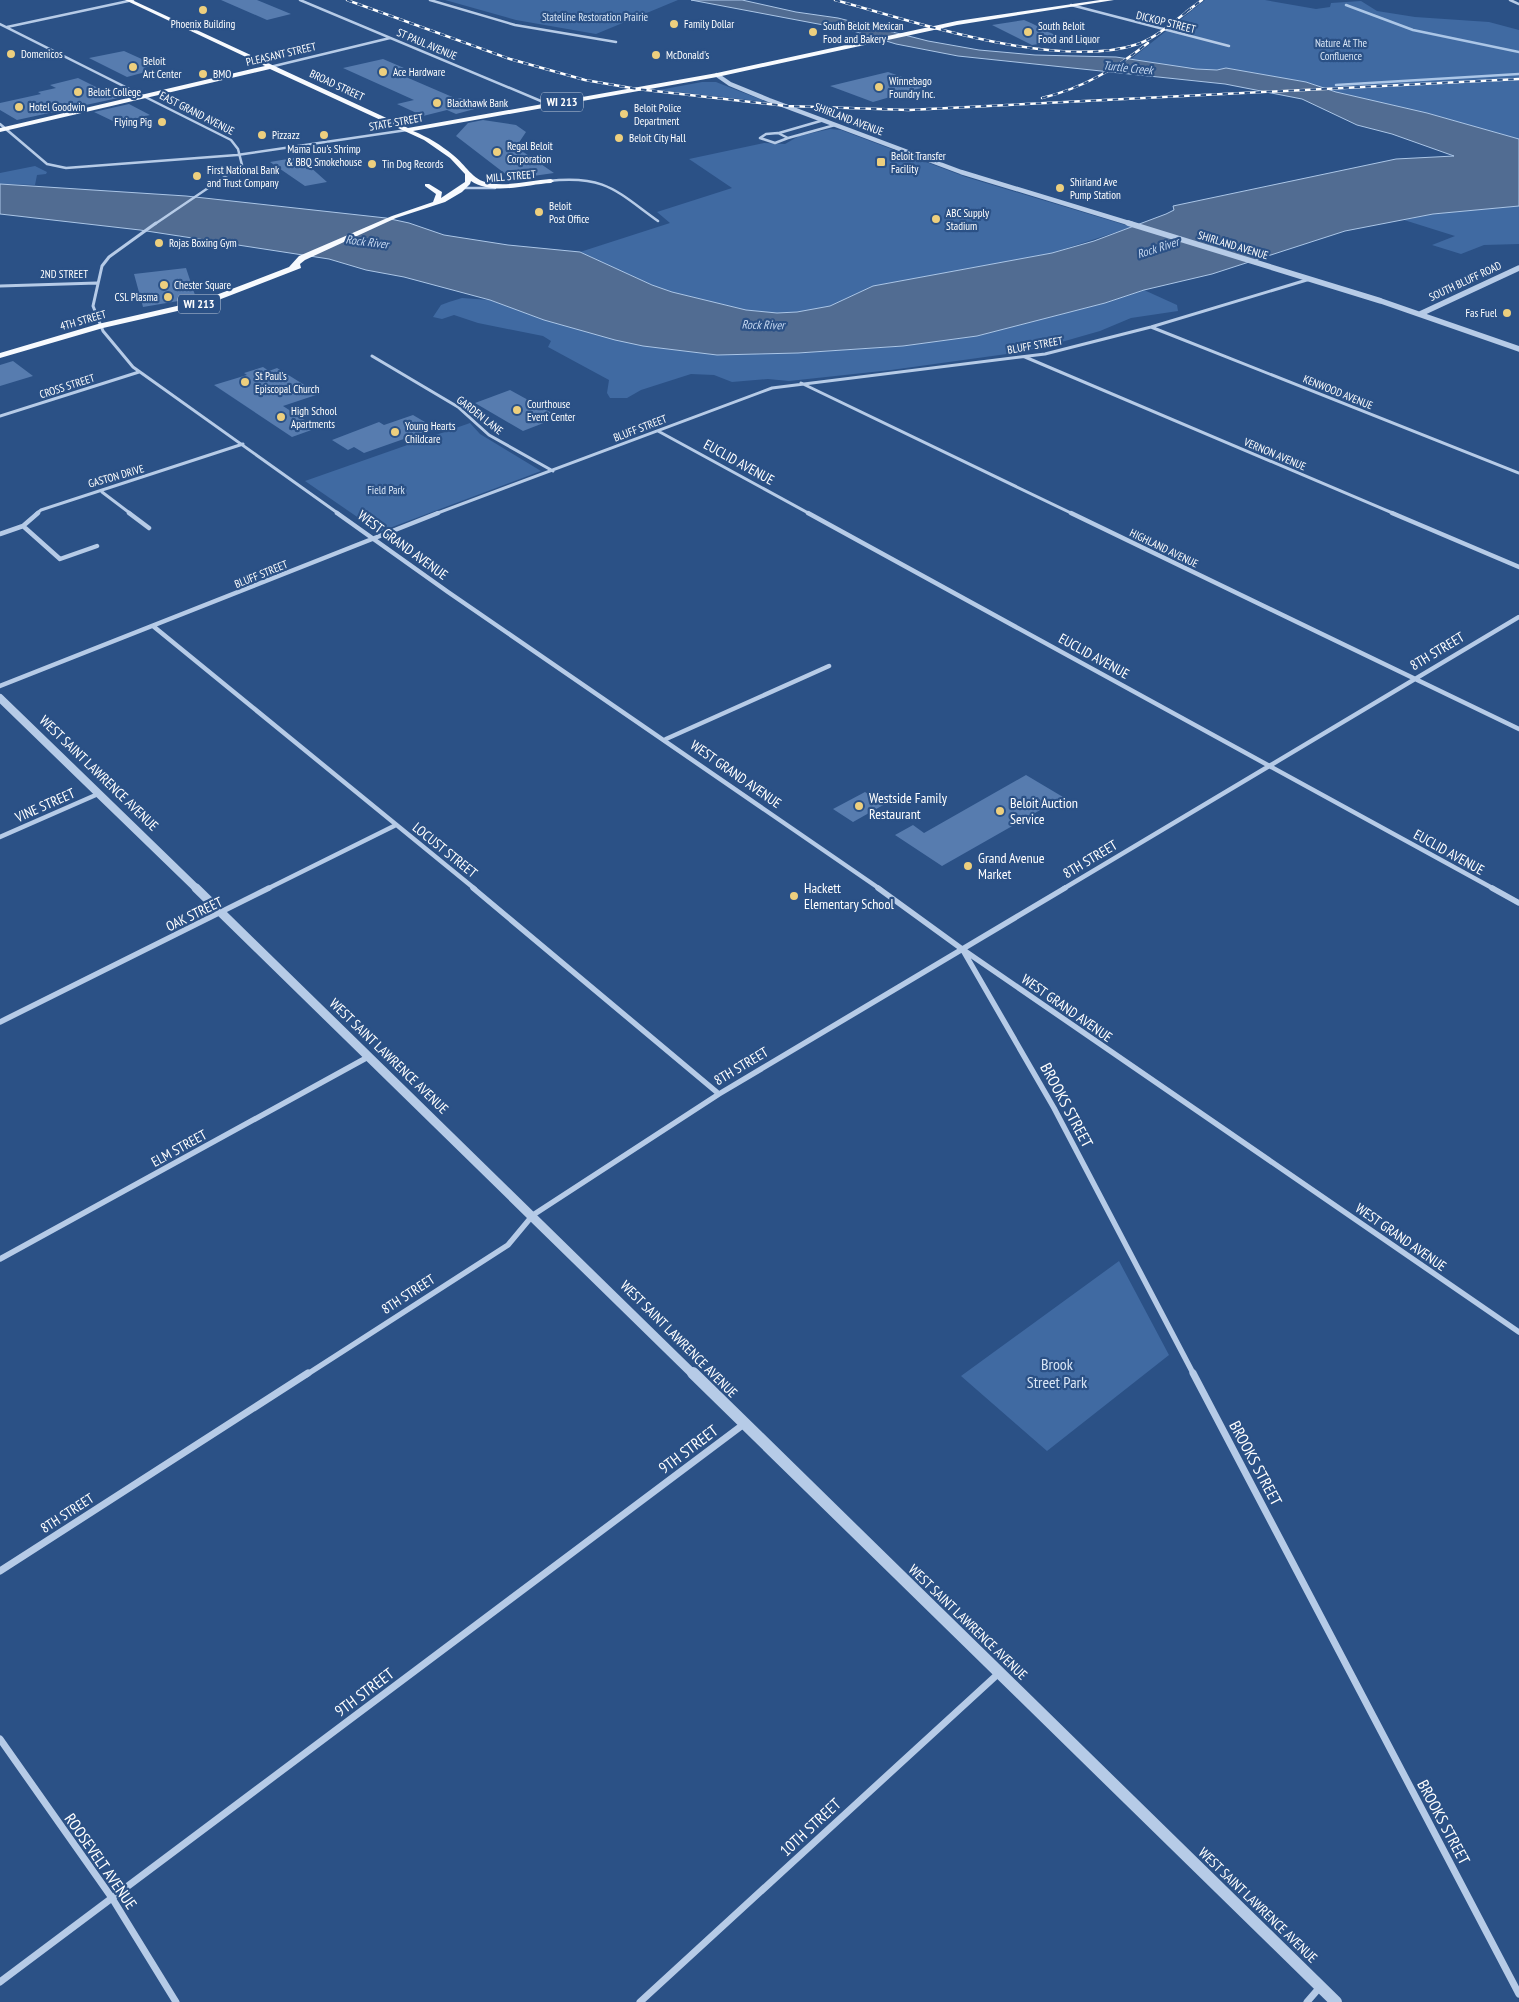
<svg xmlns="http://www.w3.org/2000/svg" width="1519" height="2002" font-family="'PT Sans Narrow',sans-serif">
	<rect width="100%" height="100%" fill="#2b5186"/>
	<path fill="#406aa2" d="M 445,0 L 678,0 L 596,34 L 516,20 Z
		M 1205,0 L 1265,0 L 1316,9 L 1330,7 L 1331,3 L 1361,1 L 1377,11 L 1415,17 L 1489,22 L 1519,30 L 1519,139 L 1427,113 L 1335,92 L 1306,82 L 1226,68 C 1196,75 1162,63 1131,59 Z
		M 702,82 L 716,82 L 767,102 L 659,90 Z
		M 830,129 L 841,130 L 966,177 L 1132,227 L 1052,253 L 873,286 L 830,306 L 797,312 L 777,313 L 746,310 L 672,292 L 652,285 L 580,252 L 670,223 L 657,212 L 732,188 L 689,159 L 764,143 L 785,144 L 799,136 Z
		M 35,166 L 47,172 L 46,174 L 37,175 L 35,185 L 0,184 L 0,173 Z
		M 1519,206 L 1519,244 L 1484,245 L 1461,254 L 1432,245 L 1455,236 L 1404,220 L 1433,214 Z
		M 1144,290 L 1177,305 L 1178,311 L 1131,318 L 1100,331 L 1044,347 L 1014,353 L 891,370 L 789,381 L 768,379 L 732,382 L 714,375 L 691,374 L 641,390 L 627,398 L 610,398 L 607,393 L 609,380 L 548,347 L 551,341 L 543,336 L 478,323 L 454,315 L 442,319 L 433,317 L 441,305 L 449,302 L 462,298 L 490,300 L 544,320 L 643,346 L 717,355 L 798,353 L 903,346 L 977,336 L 1105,303 Z
		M 470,423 L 480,434 L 541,471 L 379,532 L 305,481 Z
		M 1119,1261 L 1169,1355 L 1047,1451 L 961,1376 Z"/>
	<path fill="#516c92" stroke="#abc6e7" d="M 691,0 L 742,0 L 796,12 L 838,18 L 928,41 L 979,50 L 1035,55 L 1116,57 L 1196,69 L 1217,70 L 1226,68 L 1306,82 L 1336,92 L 1427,113 L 1519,139 L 1519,206 L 1433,214 L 1345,231 L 1212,274 L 1144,290 L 1105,303 L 977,336 L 903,346 L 798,353 L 717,355 L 643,346 L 615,340 L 544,320 L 490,300 L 404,277 L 366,270 L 329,259 L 140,230 L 0,214 L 0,184 L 186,196 L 386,218 L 409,223 L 444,235 L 508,245 L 580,252 L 652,285 L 672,292 L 746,310 L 777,313 L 797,312 L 830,306 L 873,286 L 1052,253 L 1094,241 L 1166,214 L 1174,210 L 1173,206 L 1396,159 L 1454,156 L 1392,134 L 1357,125 L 1302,99 L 1225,84 L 958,56 L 896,44 L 850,30 Z"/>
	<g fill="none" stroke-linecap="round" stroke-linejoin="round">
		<path stroke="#abc6e7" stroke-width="2.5" d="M 1346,5 L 1413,30 L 1519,52
			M 1336,85 L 1519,74"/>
	</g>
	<path fill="#577caf" d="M 221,0 L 257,0 L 291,14 L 267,20 Z
		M 1024,20 L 1031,23 L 1065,40 L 1032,45 L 992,25 Z
		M 124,51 L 155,65 L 143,68 L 149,71 L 127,77 L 89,58 Z
		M 383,59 L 418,74 L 406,77 L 457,99 L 461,98 L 482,107 L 456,114 L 447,110 L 423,116 L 397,104 L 414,100 L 343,68 Z
		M 888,72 L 928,86 L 873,102 L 830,86 Z
		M 78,78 L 118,98 L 17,120 L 0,110 L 0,103 L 41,94 L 38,92 L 56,88 L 50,85 Z
		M 129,104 L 150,115 L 117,123 L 94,112 Z
		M 483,120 L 516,125 L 526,132 L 516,147 L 554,173 L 512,179 L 456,136 L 468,123 Z
		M 299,157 L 327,182 L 305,186 L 270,162 Z
		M 186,268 L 196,298 L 143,307 L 134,274 Z
		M 13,361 L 33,376 L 0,386 L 0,365 Z
		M 263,367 L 269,371 L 277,368 L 319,394 L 283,406 L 317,428 L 292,437 L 214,385 L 247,375 L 244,373 Z
		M 510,390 L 559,417 L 523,431 L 475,403 Z
		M 413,415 L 435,428 L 364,453 L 354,447 L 348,450 L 332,440 L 379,422 L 384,425 Z
		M 1026,775 L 1063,797 L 942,866 L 895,835 L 913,825 L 924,833 Z
		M 865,792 L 885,804 L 853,822 L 833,809 Z"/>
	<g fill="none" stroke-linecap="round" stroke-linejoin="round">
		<path stroke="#b6cbe7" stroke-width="2.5" d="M 300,0 L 548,104
			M 430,0 L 515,25 L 616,42
			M 1510,0 L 1519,4
			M 1071,5 L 1229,46
			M 0,24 L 231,140 L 238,149 L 242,165 L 155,224
			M 7,27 L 133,0
			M 270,67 L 390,38
			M 0,124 L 47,164 L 66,168 L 237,155 L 407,130
			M 778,133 L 788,138 L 775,143 L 760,138 L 766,134 Z
			M 779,133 L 824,120
			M 788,138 L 835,125
			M 548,181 C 605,175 615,190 658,221
			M 463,188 L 495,188"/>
		<path stroke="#b6cbe7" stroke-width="3" d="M 156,223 L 109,257 L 102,266 L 93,306 L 103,331 L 133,367 L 339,514
			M 0,286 L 97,283
			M 1151,327 L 1519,473
			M 372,356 L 458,407 L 489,435 L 553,471
			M 1025,357 L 1395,514
			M 801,383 L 1073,514
			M 0,416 L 139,372
			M 658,431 L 810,514
			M 102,492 L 131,514
			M 36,514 L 41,510 L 243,444
			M 435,514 L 772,388 L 1045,354 L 1151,327 L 1310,279"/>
		<path stroke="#b6cbe7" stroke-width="4.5" d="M 129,513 L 149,528
			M 337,513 L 448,592 L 880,889
			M 808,513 L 1494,889
			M 1071,513 L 1519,729
			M 1392,513 L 1519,567
			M 23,526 L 60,559 L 97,546
			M 0,534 L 23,526 L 38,513
			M 153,626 L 475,889
			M 0,686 L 438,513
			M 666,739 L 829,666
			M 0,837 L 98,794
			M 267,889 L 396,825
			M 1063,889 L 1519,617"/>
		<path stroke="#b6cbe7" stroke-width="5.5" d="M 473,888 L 719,1094
			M 878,888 L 962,949 L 1519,1332
			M 1492,888 L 1519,903
			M 964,952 L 1054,1108 L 1194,1375
			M 0,1022 L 269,888
			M 0,1259 L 368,1057
			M 306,1375 L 508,1245 L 533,1215 L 719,1094 L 1065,888"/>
		<path stroke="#b6cbe7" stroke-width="7" d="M 1193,1373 L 1519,1994
			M 0,1571 L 308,1373
			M 0,1739 L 112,1898 L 176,2002
			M 0,1982 L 744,1424
			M 640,2002 L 999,1673
			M 1307,2002 L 1320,1987"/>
		<path stroke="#b6cbe7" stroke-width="4.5" d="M 717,75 L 730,84 L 769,100 L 961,172 L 1132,224"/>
		<path stroke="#b6cbe7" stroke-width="5.5" d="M 1128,223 L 1381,301 L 1519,349
			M 1420,314 L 1519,268"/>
		<path stroke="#b6cbe7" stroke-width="8" d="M 0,698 L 197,889"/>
		<path stroke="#b6cbe7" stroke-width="9" d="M 196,888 L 694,1375"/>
		<path stroke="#b6cbe7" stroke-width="12" d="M 693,1373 L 1336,2002"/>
		<path fill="#f7fafe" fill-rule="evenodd" d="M 125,0 L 132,0 L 408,128 L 717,73 L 957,21 L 1100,0 L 1114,0 L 957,25 L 717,77 L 413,131 C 428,137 441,145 453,155 C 466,165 472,180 489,183 C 509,187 531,180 551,179 L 554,181 L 551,183 C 527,184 493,196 471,181 L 470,184 L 462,192 L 445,202 L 396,218 L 305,260 L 300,264 L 301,268 L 208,304 L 103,328 L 0,358 L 0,353 L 98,324 L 203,300 L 289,267 L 299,256 L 392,216 L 433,202 L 436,194 L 425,186 L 425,184 L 429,184 L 442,192 L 441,198 L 465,182 L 465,174 L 450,158 L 424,140 L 270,69 L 0,132 L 0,128 L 265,66 Z"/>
		<defs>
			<path id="rail" d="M 347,0 L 510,59 L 585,80 L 637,89 L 787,106 L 909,110 L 1519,79
				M 835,0 C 916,22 1058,71 1138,44 C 1158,37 1175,20 1192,8
				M 1186,12 L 1202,0
				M 1042,98 C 1083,88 1115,69 1148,43"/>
		</defs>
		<use href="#rail" stroke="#fff" stroke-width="2.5"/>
		<use href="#rail" stroke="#2b5186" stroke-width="2" stroke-dasharray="5.5" stroke-linecap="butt"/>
	</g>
	<g fill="#edcf7e" stroke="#2b5186" stroke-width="2">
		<circle cx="203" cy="10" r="5"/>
		<circle cx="674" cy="24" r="5"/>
		<circle cx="813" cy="32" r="5"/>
		<circle cx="1028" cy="32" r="5"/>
		<circle cx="11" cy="54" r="5"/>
		<circle cx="656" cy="55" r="5"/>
		<circle cx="133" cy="67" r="5"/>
		<circle cx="383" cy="72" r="5"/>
		<circle cx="203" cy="74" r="5"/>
		<circle cx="879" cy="87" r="5"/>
		<circle cx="78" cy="92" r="5"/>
		<circle cx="437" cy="103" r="5"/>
		<circle cx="19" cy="107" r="5"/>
		<circle cx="624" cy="114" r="5"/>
		<circle cx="162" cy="122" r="5"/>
		<circle cx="262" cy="135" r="5"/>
		<circle cx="324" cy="135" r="5"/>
		<circle cx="619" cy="138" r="5"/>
		<circle cx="497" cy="152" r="5"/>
		<rect x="876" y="157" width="10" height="10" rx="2.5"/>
		<circle cx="372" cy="164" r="5"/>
		<circle cx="197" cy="176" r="5"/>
		<circle cx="1060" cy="188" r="5"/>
		<circle cx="539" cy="212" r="5"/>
		<circle cx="936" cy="219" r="5"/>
		<circle cx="159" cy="243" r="5"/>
		<circle cx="164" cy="285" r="5"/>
		<circle cx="168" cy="297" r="5"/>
		<circle cx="1507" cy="313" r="5"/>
		<circle cx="245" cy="382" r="5"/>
		<circle cx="517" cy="410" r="5"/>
		<circle cx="281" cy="417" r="5"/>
		<circle cx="395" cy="432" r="5"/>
		<circle cx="859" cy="806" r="5"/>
		<circle cx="1000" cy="811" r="5"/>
		<circle cx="968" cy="866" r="5"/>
		<circle cx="794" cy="896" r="5"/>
	</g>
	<g text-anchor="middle" stroke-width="4.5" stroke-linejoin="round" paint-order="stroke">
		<g font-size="11" fill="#d9e6f6" stroke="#2b5186">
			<text x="595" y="21">Stateline Restoration Prairie</text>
			<text x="1341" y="47">Nature At The<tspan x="1341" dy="13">Confluence</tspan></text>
			<text x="386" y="494">Field Park</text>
		</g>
		<g font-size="11" fill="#fff" stroke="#2b5186">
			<text transform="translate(1166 22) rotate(14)" y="4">DICKOP STREET</text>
			<text transform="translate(427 44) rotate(23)" y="4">ST PAUL AVENUE</text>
			<text transform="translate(281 54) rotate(-13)" y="4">PLEASANT STREET</text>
			<text transform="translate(337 85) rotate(25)" y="4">BROAD STREET</text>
			<text transform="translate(197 113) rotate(27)" y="4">EAST GRAND AVENUE</text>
			<text transform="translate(849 119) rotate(21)" y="4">SHIRLAND AVENUE</text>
			<text transform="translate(396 122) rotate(-10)" y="4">STATE STREET</text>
			<text transform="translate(511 176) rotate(-5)" y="4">MILL STREET</text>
			<text transform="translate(1233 245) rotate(17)" y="4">SHIRLAND AVENUE</text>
			<text x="64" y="278">2ND STREET</text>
			<text transform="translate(1465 281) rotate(-25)" y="4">SOUTH BLUFF ROAD</text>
			<text transform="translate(83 320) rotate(-16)" y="4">4TH STREET</text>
			<text transform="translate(1035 345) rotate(-10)" y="4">BLUFF STREET</text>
			<text transform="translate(67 386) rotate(-18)" y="4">CROSS STREET</text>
			<text transform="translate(1338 392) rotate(22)" y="4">KENWOOD AVENUE</text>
			<text transform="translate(480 415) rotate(38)" y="4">GARDEN LANE</text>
			<text transform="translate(640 428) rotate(-21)" y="4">BLUFF STREET</text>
			<text transform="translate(1275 454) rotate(23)" y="4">VERNON AVENUE</text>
			<text transform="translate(116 476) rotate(-16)" y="4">GASTON DRIVE</text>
			<text transform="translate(1164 548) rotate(26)" y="4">HIGHLAND AVENUE</text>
			<text transform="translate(261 574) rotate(-22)" y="4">BLUFF STREET</text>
		</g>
		<g font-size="11" fill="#fff" stroke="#2b5186" text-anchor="start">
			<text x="203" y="28" text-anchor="middle">Phoenix Building</text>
			<text x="684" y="28">Family Dollar</text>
			<text x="823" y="30">South Beloit Mexican<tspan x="823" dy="13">Food and Bakery</tspan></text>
			<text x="1038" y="30">South Beloit<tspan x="1038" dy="13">Food and Liquor</tspan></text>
			<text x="21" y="58">Domenicos</text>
			<text x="666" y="59">McDonald's</text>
			<text x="143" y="65">Beloit<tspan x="143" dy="13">Art Center</tspan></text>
			<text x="393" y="76">Ace Hardware</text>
			<text x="213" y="78">BMO</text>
			<text x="889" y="85">Winnebago<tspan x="889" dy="13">Foundry Inc.</tspan></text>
			<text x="88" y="96">Beloit College</text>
			<text x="447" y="107">Blackhawk Bank</text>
			<text x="29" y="111">Hotel Goodwin</text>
			<text x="634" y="112">Beloit Police<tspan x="634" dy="13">Department</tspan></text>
			<text x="152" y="126" text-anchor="end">Flying Pig</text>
			<text x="272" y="139">Pizzazz</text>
			<text x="629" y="142">Beloit City Hall</text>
			<text x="507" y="150">Regal Beloit<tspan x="507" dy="13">Corporation</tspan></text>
			<text x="324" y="153" text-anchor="middle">Mama Lou's Shrimp<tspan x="324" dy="13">&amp; BBQ Smokehouse</tspan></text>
			<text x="891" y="160">Beloit Transfer<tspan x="891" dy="13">Facility</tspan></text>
			<text x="382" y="168">Tin Dog Records</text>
			<text x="207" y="174">First National Bank<tspan x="207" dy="13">and Trust Company</tspan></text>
			<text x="1070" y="186">Shirland Ave<tspan x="1070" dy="13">Pump Station</tspan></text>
			<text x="549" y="210">Beloit<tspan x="549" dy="13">Post Office</tspan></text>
			<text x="946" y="217">ABC Supply<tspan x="946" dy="13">Stadium</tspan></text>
			<text x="169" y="247">Rojas Boxing Gym</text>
			<text x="174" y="289">Chester Square</text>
			<text x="158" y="301" text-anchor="end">CSL Plasma</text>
			<text x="1497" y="317" text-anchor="end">Fas Fuel</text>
			<text x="255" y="380">St Paul's<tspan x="255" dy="13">Episcopal Church</tspan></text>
			<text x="527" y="408">Courthouse<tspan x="527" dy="13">Event Center</tspan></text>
			<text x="291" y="415">High School<tspan x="291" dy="13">Apartments</tspan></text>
			<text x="405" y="430">Young Hearts<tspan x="405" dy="13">Childcare</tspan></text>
		</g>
		<g font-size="12" font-style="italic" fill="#c2d5ef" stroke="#2b5186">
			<text transform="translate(1128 68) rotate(6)" y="4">Turtle Creek</text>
			<text transform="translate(367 242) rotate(7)" y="4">Rock River</text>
			<text transform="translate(1158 248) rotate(-18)" y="4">Rock River</text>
			<text transform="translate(763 325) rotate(1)" y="4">Rock River</text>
		</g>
		<g fill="#2b5186" stroke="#bfcbdb" stroke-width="1">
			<rect x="541" y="92.5" width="42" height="19" rx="4"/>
			<rect x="178" y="294.5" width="42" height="19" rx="4"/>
		</g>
		<g font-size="12" font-weight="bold" fill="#fff">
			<text x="562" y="106">WI 213</text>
			<text x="199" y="308">WI 213</text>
		</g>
		<g font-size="14" fill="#fff" stroke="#2b5186">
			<text transform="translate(739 462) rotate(29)" y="5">EUCLID AVENUE</text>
			<text transform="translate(403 545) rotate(36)" y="5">WEST GRAND AVENUE</text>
			<text transform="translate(1437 651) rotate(-31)" y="5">8TH STREET</text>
			<text transform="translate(1094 656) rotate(29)" y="5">EUCLID AVENUE</text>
			<text transform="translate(99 773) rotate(44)" y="5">WEST SAINT LAWRENCE AVENUE</text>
			<text transform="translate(736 774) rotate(35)" y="5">WEST GRAND AVENUE</text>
			<text transform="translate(45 805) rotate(-24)" y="5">VINE STREET</text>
			<text transform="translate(445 850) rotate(39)" y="5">LOCUST STREET</text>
			<text transform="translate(1449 852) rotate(29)" y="5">EUCLID AVENUE</text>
			<text transform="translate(1090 859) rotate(-31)" y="5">8TH STREET</text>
			<text transform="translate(194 914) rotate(-26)" y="5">OAK STREET</text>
			<text transform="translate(1067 1008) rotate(35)" y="5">WEST GRAND AVENUE</text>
			<text transform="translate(389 1056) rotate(44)" y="5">WEST SAINT LAWRENCE AVENUE</text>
			<text transform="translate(741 1066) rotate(-31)" y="5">8TH STREET</text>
			<text transform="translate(179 1148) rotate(-29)" y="5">ELM STREET</text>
			<text transform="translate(1401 1237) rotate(35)" y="5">WEST GRAND AVENUE</text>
			<text transform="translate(408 1294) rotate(-33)" y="5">8TH STREET</text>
			<text transform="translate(679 1339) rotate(45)" y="5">WEST SAINT LAWRENCE AVENUE</text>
			<text transform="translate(67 1513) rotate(-33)" y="5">8TH STREET</text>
			<text transform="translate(968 1622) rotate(44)" y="5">WEST SAINT LAWRENCE AVENUE</text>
			<text transform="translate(1258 1905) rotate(44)" y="5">WEST SAINT LAWRENCE AVENUE</text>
		</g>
		<g font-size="14" fill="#fff" stroke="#2b5186" text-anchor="start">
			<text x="869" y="803">Westside Family<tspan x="869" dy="16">Restaurant</tspan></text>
			<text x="1010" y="808">Beloit Auction<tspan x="1010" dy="16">Service</tspan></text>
			<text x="978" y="863">Grand Avenue<tspan x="978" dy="16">Market</tspan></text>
			<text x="804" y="893">Hackett<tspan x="804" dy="16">Elementary School</tspan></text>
		</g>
		<g font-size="16" fill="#fff" stroke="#2b5186">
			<text transform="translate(1067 1105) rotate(62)" y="6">BROOKS STREET</text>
			<text transform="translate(688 1449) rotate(-37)" y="6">9TH STREET</text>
			<text transform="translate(1256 1463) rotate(62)" y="6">BROOKS STREET</text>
			<text transform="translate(364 1692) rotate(-37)" y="6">9TH STREET</text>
			<text transform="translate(1444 1822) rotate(62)" y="6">BROOKS STREET</text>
			<text transform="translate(810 1827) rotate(-43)" y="6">10TH STREET</text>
			<text transform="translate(101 1861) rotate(55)" y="6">ROOSEVELT AVENUE</text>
		</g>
		<g font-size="16" fill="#d9e6f6" stroke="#2b5186">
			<text x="1057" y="1370">Brook<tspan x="1057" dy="18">Street Park</tspan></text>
		</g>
	</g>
</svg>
